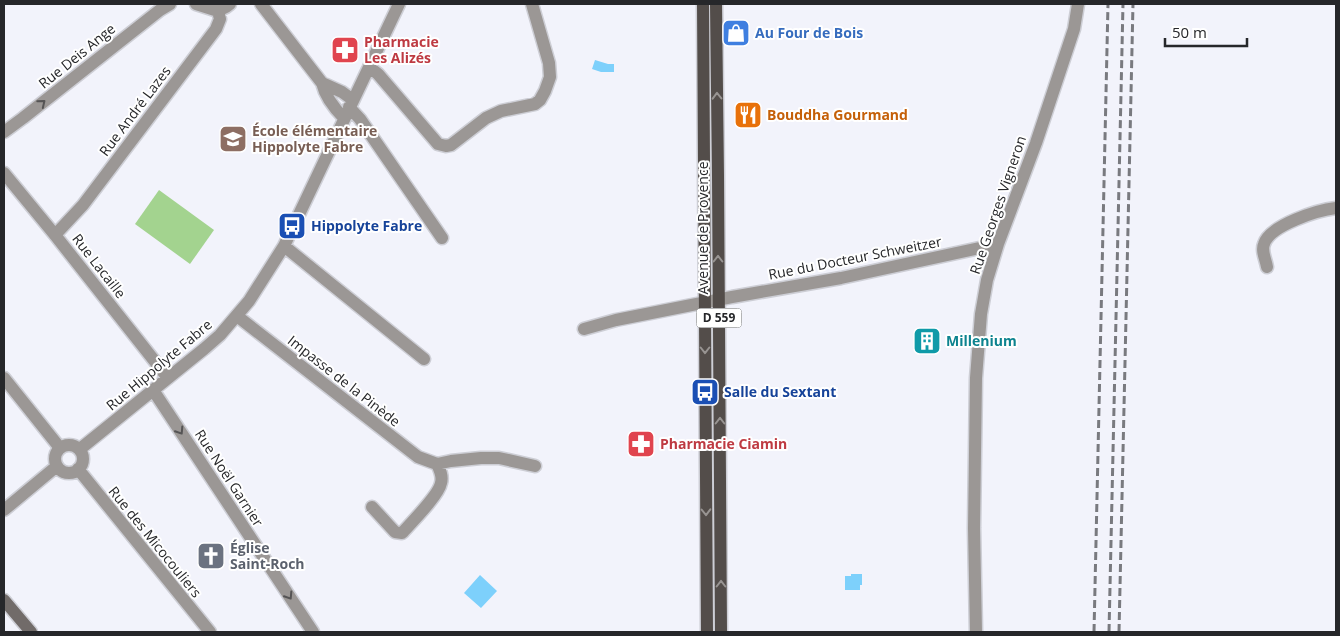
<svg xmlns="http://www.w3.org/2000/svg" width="1340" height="636" font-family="'Open Sans',sans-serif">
	<rect width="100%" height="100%" fill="#f2f3fb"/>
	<path fill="#a3d38f" d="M 159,190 L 214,230 L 190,264 L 135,224 Z"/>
	<path fill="#7dd0fb" d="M 595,60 L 608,64 L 614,64 L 614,72 L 601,72 L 592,69 Z
		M 851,574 L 862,574 L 862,585 L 860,585 L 860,590 L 845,590 L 845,576 L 851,576 Z
		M 480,575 L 497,591 L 481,608 L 464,593 Z"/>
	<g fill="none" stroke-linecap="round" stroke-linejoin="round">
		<defs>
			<path id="minor" d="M 196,4 L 218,11
				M 261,4 L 322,83 C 325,96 334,108 344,118
				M 369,67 L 378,74 L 438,144 L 446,146 L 451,145 L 486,118 L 501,111 L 535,104 L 540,100 L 545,91 L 550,77 L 549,63 L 532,4
				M 322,83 L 342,92 L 353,100
				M 349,107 L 360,119 L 442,238
				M 4,132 L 23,118 L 160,10 L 170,4
				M 4,173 L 55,235 L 168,378
				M 55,235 L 83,205 L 216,29 L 220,19 L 218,11 L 226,7 L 230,4
				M 284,246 L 424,359
				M 1267,267 C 1266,260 1261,251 1264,244 C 1270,225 1318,210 1336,208
				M 237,316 L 418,457 L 437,464 L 451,461 L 481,458 L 499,458 L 535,466
				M 584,329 L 616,320 L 732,297 L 841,278 L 998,244
				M 4,378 L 60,448
				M 153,390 L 313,632
				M55 459a14 14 0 1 1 28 0a14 14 0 1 1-28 0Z
				M 80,449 L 204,349 L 220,335 L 249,301 L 284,246 L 399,4
				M 78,469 L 210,632
				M 372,507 L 395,532 L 402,533 C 411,523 439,495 441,483 C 443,476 440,470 437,464
				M 4,510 L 57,466
				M 976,632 L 974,528 L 976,378 L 981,314 L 987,280 L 998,244 L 1036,143 L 1074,29 L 1078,4"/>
			<path id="secondary" d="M 4,600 L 31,632"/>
			<path id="primary" d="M 703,4 L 707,632
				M 716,4 L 718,176 L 721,632"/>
		</defs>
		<use href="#minor" stroke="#cdced5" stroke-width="15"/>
		<use href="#secondary" stroke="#cdced5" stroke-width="15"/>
		<use href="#primary" stroke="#cdced5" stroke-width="15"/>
		<use href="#minor" stroke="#9b9795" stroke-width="12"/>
		<use href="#secondary" stroke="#716b69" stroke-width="12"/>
		<use href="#primary" stroke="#534d4a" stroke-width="12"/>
		<path stroke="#797a7f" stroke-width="3" stroke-dasharray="8 4" stroke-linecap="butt" d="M 1094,632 L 1108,4
			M 1109,632 L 1123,4
			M 1119,632 L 1133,4"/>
	</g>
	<defs><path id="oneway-chevron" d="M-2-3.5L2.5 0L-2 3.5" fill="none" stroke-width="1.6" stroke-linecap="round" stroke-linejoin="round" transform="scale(1.25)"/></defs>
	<g stroke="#989492">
		<use href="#oneway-chevron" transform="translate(717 96) rotate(-91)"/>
		<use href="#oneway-chevron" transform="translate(718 259) rotate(-90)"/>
		<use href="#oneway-chevron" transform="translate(705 350) rotate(90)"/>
		<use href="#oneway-chevron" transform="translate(720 421) rotate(-90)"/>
		<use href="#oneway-chevron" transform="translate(706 512) rotate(89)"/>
		<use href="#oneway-chevron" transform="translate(721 584) rotate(-90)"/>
	</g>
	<g stroke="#555455">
		<use href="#oneway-chevron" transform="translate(42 103) rotate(-39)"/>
		<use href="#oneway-chevron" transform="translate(180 431) rotate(57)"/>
		<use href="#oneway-chevron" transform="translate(289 596) rotate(57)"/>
	</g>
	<defs>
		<symbol id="shop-square" viewBox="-11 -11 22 22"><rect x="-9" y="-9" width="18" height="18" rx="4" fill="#3f7fe0" stroke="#fff"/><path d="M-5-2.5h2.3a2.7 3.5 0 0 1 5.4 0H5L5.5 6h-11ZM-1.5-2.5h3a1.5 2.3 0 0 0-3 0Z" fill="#fff"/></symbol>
		<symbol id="pharmacy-square" viewBox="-11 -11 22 22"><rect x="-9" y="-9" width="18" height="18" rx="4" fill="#e0444e" stroke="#fff"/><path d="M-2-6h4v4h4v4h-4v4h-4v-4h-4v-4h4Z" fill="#fff"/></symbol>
		<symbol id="restaurant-square" viewBox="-11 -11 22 22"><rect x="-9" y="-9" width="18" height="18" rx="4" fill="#e8710a" stroke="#fff"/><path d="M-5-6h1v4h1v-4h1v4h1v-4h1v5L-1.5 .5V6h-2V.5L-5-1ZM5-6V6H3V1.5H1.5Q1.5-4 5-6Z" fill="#fff"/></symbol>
		<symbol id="school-square" viewBox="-11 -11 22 22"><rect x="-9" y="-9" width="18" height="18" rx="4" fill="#8d6e63" stroke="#fff"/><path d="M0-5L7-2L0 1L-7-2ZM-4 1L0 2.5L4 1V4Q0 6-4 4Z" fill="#fff"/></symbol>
		<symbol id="bus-square" viewBox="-11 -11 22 22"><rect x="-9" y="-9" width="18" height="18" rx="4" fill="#1a4fb4" stroke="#fff"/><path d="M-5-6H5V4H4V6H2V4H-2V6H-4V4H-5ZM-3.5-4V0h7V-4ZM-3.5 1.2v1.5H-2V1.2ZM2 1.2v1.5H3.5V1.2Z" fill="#fff"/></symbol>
		<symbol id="building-square" viewBox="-11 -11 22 22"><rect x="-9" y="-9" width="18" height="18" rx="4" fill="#0f9aa8" stroke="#fff"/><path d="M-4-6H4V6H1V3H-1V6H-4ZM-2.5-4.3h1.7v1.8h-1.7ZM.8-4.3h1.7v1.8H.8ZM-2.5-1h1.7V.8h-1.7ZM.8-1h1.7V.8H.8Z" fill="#fff"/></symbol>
		<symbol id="church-square" viewBox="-11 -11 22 22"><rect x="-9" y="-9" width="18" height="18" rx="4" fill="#6b7280" stroke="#fff"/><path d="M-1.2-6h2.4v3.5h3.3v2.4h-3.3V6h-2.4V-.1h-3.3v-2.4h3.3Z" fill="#fff"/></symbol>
	</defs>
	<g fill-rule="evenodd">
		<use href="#shop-square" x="720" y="17" width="32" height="32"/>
		<use href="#pharmacy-square" x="329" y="34" width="32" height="32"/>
		<use href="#restaurant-square" x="732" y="99" width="32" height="32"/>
		<use href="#school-square" x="217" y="123" width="32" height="32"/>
		<use href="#bus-square" x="276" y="210" width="32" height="32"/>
		<use href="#building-square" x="911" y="325" width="32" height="32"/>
		<use href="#bus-square" x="689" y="376" width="32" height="32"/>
		<use href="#pharmacy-square" x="625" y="428" width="32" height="32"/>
		<use href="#church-square" x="195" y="540" width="32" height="32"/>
	</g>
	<g text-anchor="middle" stroke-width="4" stroke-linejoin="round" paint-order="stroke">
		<rect fill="#fff" stroke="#67686a" stroke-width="1" x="696.5" y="308.5" width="45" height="19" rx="4"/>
		<g font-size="12" font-weight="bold" fill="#26272a">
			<text x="719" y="322">D 559</text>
		</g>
		<g font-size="14" font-weight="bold" fill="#366cbe" stroke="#fff" text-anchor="start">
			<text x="755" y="38">Au Four de Bois</text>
		</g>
		<g font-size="14" font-weight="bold" fill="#be3a42" stroke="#fff" text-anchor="start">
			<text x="364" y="47">Pharmacie<tspan x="364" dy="16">Les Alizés</tspan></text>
			<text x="660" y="449">Pharmacie Ciamin</text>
		</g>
		<g font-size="14" fill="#26272a" stroke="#fff">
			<text transform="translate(77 56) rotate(-39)" y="5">Rue Deis Ange</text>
			<text transform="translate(135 111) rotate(-53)" y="5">Rue André Lazes</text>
			<text transform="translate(998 205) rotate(-71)" y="5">Rue Georges Vigneron</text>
			<text transform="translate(703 228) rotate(-90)" y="5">Avenue de Provence</text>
			<text transform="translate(855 258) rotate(-11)" y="5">Rue du Docteur Schweitzer</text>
			<text transform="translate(99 266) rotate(52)" y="5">Rue Lacaille</text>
			<text transform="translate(159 365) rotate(-40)" y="5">Rue Hippolyte Fabre</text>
			<text transform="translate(344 381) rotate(38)" y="5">Impasse de la Pinède</text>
			<text transform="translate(229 478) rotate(57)" y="5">Rue Noël Garnier</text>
			<text transform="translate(155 542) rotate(51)" y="5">Rue des Micocouliers</text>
		</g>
		<g font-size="14" font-weight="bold" fill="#c56008" stroke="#fff" text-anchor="start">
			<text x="767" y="120">Bouddha Gourmand</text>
		</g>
		<g font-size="14" font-weight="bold" fill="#785e54" stroke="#fff" text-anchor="start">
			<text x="252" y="136">École élémentaire<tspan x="252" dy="16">Hippolyte Fabre</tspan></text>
		</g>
		<g font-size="14" font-weight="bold" fill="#164399" stroke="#fff" text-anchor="start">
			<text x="311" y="231">Hippolyte Fabre</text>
			<text x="724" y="397">Salle du Sextant</text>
		</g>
		<g font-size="14" font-weight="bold" fill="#0d838f" stroke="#fff" text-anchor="start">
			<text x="946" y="346">Millenium</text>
		</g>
		<g font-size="14" font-weight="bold" fill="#5b616d" stroke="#fff" text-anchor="start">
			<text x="230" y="553">Église<tspan x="230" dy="16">Saint-Roch</tspan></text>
		</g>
	</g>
	<rect width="1340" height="636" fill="none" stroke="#26272a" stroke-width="10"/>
	<path d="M1165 38v8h82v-8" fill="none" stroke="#26272a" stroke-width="2.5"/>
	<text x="1172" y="38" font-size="15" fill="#26272a" stroke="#ffffff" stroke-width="4" paint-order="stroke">50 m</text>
</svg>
